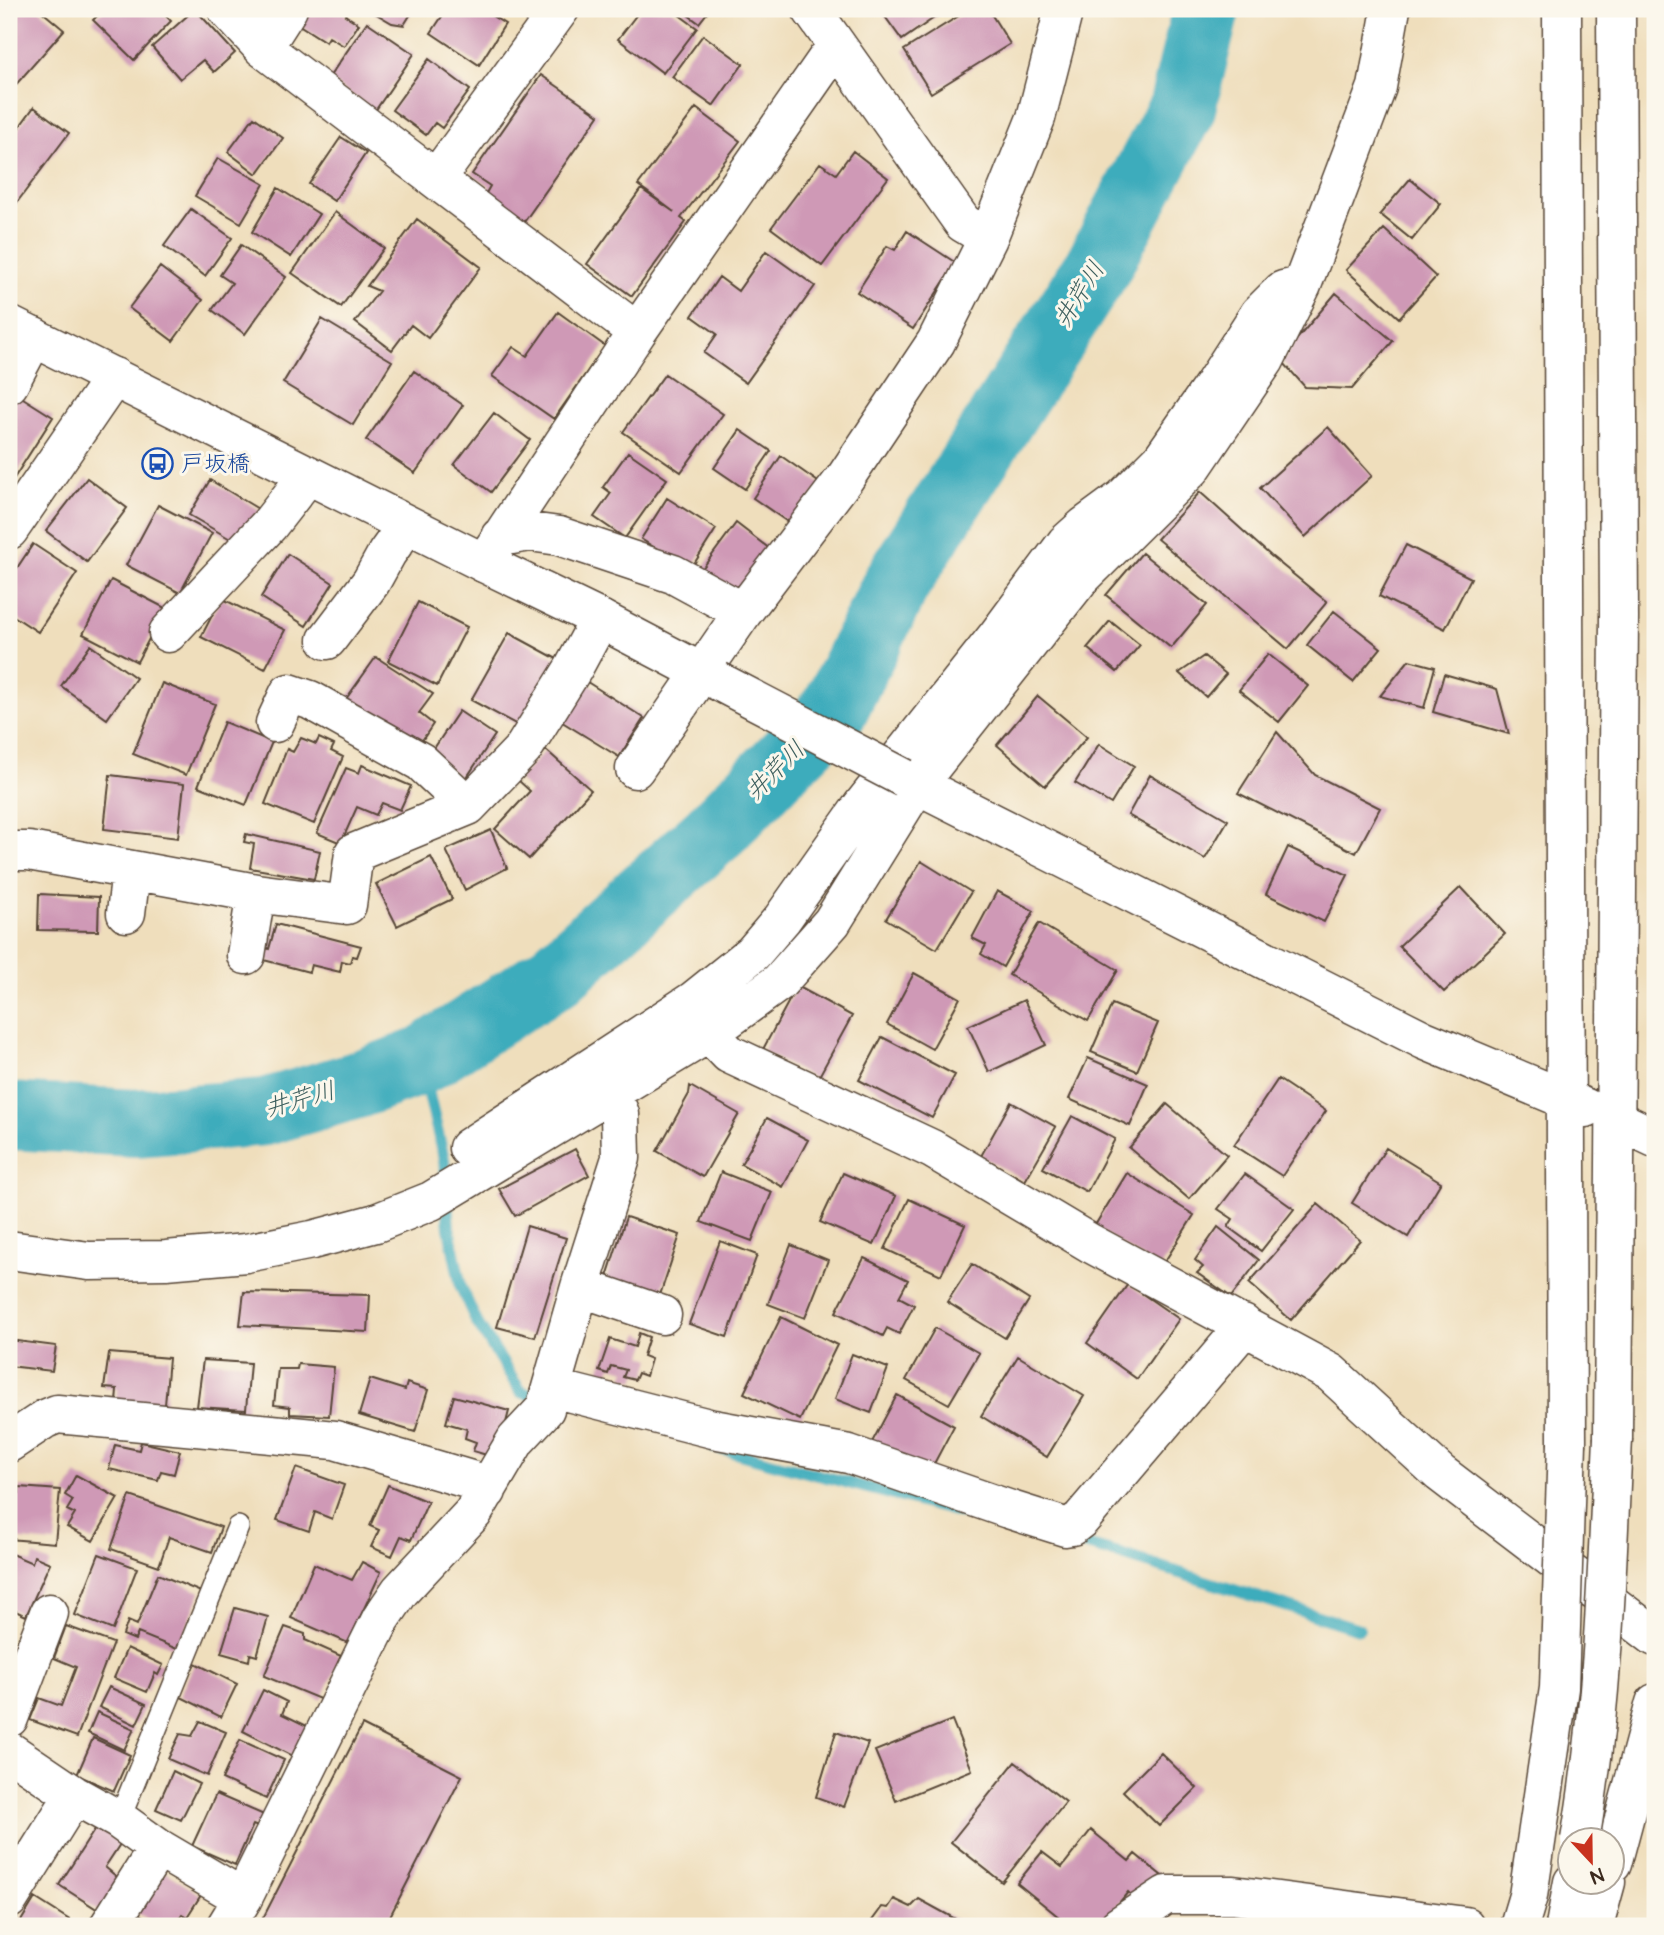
<svg xmlns="http://www.w3.org/2000/svg" width="1664" height="1935" font-family="'Architects Daughter','Klee One',sans-serif">
	<rect width="100%" height="100%" fill="#fbf7ec"/>
	<filter id="ink" filterUnits="userSpaceOnUse"><feTurbulence type="fractalNoise" baseFrequency=".0143" numOctaves="2"/><feDisplacementMap in="SourceGraphic" scale="14" xChannelSelector="R" yChannelSelector="G"/><feConvolveMatrix kernelMatrix="1 2 1 2 8 2 1 2 1" color-interpolation-filters="sRGB"/></filter>
	<filter id="wash" filterUnits="userSpaceOnUse"><feTurbulence type="fractalNoise" baseFrequency=".00686" numOctaves="4" result="noise"/><feDisplacementMap in="SourceGraphic" scale="28" xChannelSelector="R" yChannelSelector="G"/><feGaussianBlur stdDeviation="1.57" result="paint"/><feColorMatrix in="noise" values="0 0 0 0 0 0 0 0 0 0 0 0 0 0 0 0 0 1.4 0 .05"/><feComposite in="paint" operator="in"/></filter>
	<g filter="url(#wash)">
		<rect width="100%" height="100%" fill="#efdebc"/>
		<g fill="none" stroke-linecap="round" stroke-linejoin="round">
			<path stroke="#3dacbc" stroke-width="12" d="M 421,1061 L 444,1159 L 449,1228 L 461,1287 L 476,1321 L 521,1392 L 544,1399
				M 713,1447 L 966,1514
				M 1065,1539 L 1119,1554 L 1359,1629"/>
			<path stroke="#3dacbc" stroke-width="68" d="M 9,1116 L 135,1123 L 265,1112 L 357,1085 L 421,1061 L 555,975 L 712,834 L 833,712 L 897,582 L 1097,268 L 1182,108 L 1206,9"/>
		</g>
		<g id="blocks">
			<path fill="#cf99b6" d="M 18,9 L 39,9 L 64,30 L 13,88 L 9,85 L 9,20 Z
				M 104,9 L 170,9 L 165,15 L 171,21 L 134,60 L 93,20 Z
				M 195,9 L 235,53 L 214,72 L 203,60 L 180,79 L 152,47 Z
				M 305,9 L 349,9 L 345,15 L 359,24 L 344,46 L 329,37 L 326,42 L 296,23 Z
				M 368,9 L 414,9 L 404,25 L 392,23 Z
				M 447,9 L 481,9 L 505,24 L 479,65 L 431,33 Z
				M 512,9 L 544,9 L 532,24 Z
				M 641,9 L 671,9 L 697,28 L 663,73 L 618,39 Z
				M 680,9 L 710,9 L 699,23 Z
				M 884,9 L 947,9 L 902,40 L 881,11 Z
				M 970,9 L 988,9 L 1010,44 L 931,93 L 904,50 Z
				M 367,22 L 414,54 L 375,111 L 328,79 Z
				M 703,35 L 743,64 L 713,106 L 672,77 Z
				M 429,59 L 470,90 L 442,128 L 435,123 L 426,135 L 392,110 Z
				M 541,75 L 599,115 L 524,222 L 485,195 L 490,186 L 472,174 Z
				M 34,107 L 69,133 L 15,205 L 9,201 L 9,141 Z
				M 696,108 L 740,141 L 681,218 L 686,222 L 632,296 L 587,264 L 641,189 L 674,212 L 638,185 Z
				M 254,117 L 283,138 L 257,174 L 228,152 Z
				M 341,137 L 366,153 L 334,201 L 309,184 Z
				M 853,151 L 888,178 L 822,266 L 771,228 L 820,163 L 836,174 Z
				M 218,158 L 264,184 L 241,223 L 195,196 Z
				M 1410,179 L 1441,204 L 1412,240 L 1380,214 Z
				M 278,188 L 319,214 L 291,257 L 252,232 Z
				M 191,209 L 232,238 L 205,276 L 164,246 Z
				M 335,212 L 384,248 L 341,307 L 292,273 Z
				M 417,219 L 481,267 L 428,338 L 411,325 L 392,350 L 355,322 L 379,291 L 367,286 Z
				M 1384,229 L 1436,277 L 1399,318 L 1346,270 Z
				M 907,231 L 956,263 L 913,329 L 857,292 L 887,246 L 895,250 Z
				M 241,245 L 286,277 L 245,334 L 212,310 L 232,283 L 220,275 Z
				M 766,251 L 815,286 L 746,383 L 704,353 L 717,334 L 692,316 L 719,277 L 738,291 Z
				M 160,267 L 203,300 L 173,341 L 129,308 Z
				M 1336,293 L 1393,341 L 1352,389 L 1305,387 L 1283,362 L 1297,339 Z
				M 558,312 L 605,346 L 554,419 L 492,376 L 513,347 L 527,356 Z
				M 322,319 L 392,361 L 353,425 L 283,383 Z
				M 414,371 L 463,405 L 415,473 L 366,440 Z
				M 665,374 L 723,414 L 681,472 L 623,432 Z
				M 15,393 L 53,417 L 9,486 L 9,403 Z
				M 494,413 L 530,440 L 491,492 L 454,465 Z
				M 1328,427 L 1372,476 L 1305,537 L 1260,488 Z
				M 740,430 L 771,451 L 745,489 L 714,468 Z
				M 628,452 L 667,479 L 625,538 L 594,517 L 611,493 L 603,487 Z
				M 781,456 L 821,484 L 792,525 L 753,498 Z
				M 87,478 L 127,508 L 87,562 L 46,531 Z
				M 210,480 L 260,510 L 239,544 L 189,515 Z
				M 1200,492 L 1271,556 L 1327,602 L 1288,649 L 1157,539 Z
				M 667,498 L 716,529 L 690,570 L 641,539 Z
				M 158,505 L 212,533 L 180,593 L 126,565 Z
				M 736,523 L 775,553 L 741,598 L 702,569 Z
				M 33,544 L 77,573 L 38,632 L 9,613 L 9,580 Z
				M 1406,545 L 1471,578 L 1445,629 L 1379,596 Z
				M 1142,553 L 1207,605 L 1171,648 L 1106,595 Z
				M 288,554 L 333,583 L 306,626 L 261,597 Z
				M 111,580 L 165,608 L 137,662 L 83,634 Z
				M 221,598 L 285,630 L 265,669 L 201,637 Z
				M 418,602 L 467,627 L 437,686 L 388,661 Z
				M 1334,611 L 1381,648 L 1353,682 L 1307,645 Z
				M 1110,621 L 1140,645 L 1117,672 L 1087,648 Z
				M 509,633 L 557,659 L 519,726 L 471,700 Z
				M 90,645 L 136,678 L 107,719 L 61,686 Z
				M 1268,654 L 1308,686 L 1279,722 L 1239,690 Z
				M 1204,656 L 1226,674 L 1206,697 L 1179,673 Z
				M 376,657 L 433,694 L 419,713 L 433,724 L 417,748 L 346,699 Z
				M 1409,660 L 1435,667 L 1424,708 L 1380,696 Z
				M 1444,674 L 1497,689 L 1509,734 L 1433,712 Z
				M 584,680 L 644,718 L 619,757 L 559,720 Z
				M 162,683 L 215,704 L 186,775 L 133,754 Z
				M 1038,696 L 1087,737 L 1045,786 L 997,745 Z
				M 459,711 L 495,735 L 465,780 L 429,756 Z
				M 224,722 L 272,742 L 246,805 L 198,786 Z
				M 1277,732 L 1315,775 L 1380,808 L 1356,853 L 1238,793 Z
				M 301,738 L 316,744 L 319,738 L 334,745 L 331,751 L 343,757 L 314,824 L 265,804 L 287,749 L 293,752 Z
				M 1099,744 L 1134,766 L 1111,804 L 1075,783 Z
				M 546,750 L 591,790 L 529,859 L 495,829 L 530,791 L 518,780 Z
				M 362,765 L 411,786 L 400,810 L 382,803 L 376,815 L 357,807 L 341,843 L 317,833 L 346,768 L 359,773 Z
				M 110,775 L 184,784 L 178,838 L 104,829 Z
				M 1150,775 L 1228,820 L 1205,859 L 1128,815 Z
				M 491,830 L 507,868 L 465,890 L 446,850 Z
				M 246,834 L 320,851 L 314,879 L 250,868 L 254,844 L 244,842 Z
				M 1288,847 L 1348,875 L 1324,922 L 1266,894 Z
				M 431,857 L 452,899 L 397,926 L 376,884 Z
				M 921,861 L 971,892 L 937,949 L 886,919 Z
				M 1461,887 L 1505,934 L 1444,992 L 1399,946 Z
				M 997,891 L 1034,911 L 1003,967 L 981,954 L 986,945 L 972,938 Z
				M 39,894 L 99,897 L 98,931 L 38,930 Z
				M 1039,923 L 1118,970 L 1088,1021 L 1009,975 Z
				M 276,924 L 361,946 L 357,957 L 352,956 L 350,963 L 342,961 L 340,972 L 311,965 L 309,972 L 260,959 L 263,947 L 269,949 Z
				M 914,973 L 960,998 L 932,1049 L 887,1024 Z
				M 797,986 L 852,1016 L 817,1080 L 762,1051 Z
				M 1024,1000 L 1046,1045 L 989,1072 L 968,1026 Z
				M 1112,1004 L 1158,1023 L 1137,1071 L 1091,1052 Z
				M 882,1037 L 955,1075 L 932,1118 L 859,1080 Z
				M 1088,1058 L 1148,1084 L 1130,1126 L 1069,1099 Z
				M 1278,1079 L 1326,1111 L 1282,1176 L 1234,1145 Z
				M 690,1086 L 739,1114 L 703,1177 L 657,1151 L 689,1094 Z
				M 1011,1102 L 1056,1127 L 1025,1181 L 981,1156 Z
				M 1167,1104 L 1227,1155 L 1189,1199 L 1129,1148 Z
				M 1072,1116 L 1115,1139 L 1087,1192 L 1043,1168 Z
				M 767,1118 L 808,1140 L 783,1187 L 741,1164 Z
				M 1386,1148 L 1441,1182 L 1408,1237 L 1352,1203 Z
				M 575,1149 L 589,1175 L 515,1216 L 499,1189 Z
				M 721,1172 L 772,1192 L 752,1241 L 701,1222 Z
				M 843,1173 L 896,1196 L 874,1245 L 820,1222 Z
				M 1127,1173 L 1194,1215 L 1160,1269 L 1094,1227 Z
				M 1245,1174 L 1294,1209 L 1261,1251 L 1228,1227 L 1233,1219 L 1218,1209 Z
				M 909,1199 L 965,1225 L 941,1275 L 885,1249 Z
				M 1318,1204 L 1360,1240 L 1291,1320 L 1249,1283 Z
				M 626,1217 L 680,1235 L 659,1298 L 606,1280 Z
				M 527,1226 L 566,1238 L 535,1337 L 497,1327 Z
				M 1218,1227 L 1259,1260 L 1231,1297 L 1197,1273 L 1203,1267 L 1195,1260 Z
				M 720,1241 L 757,1255 L 727,1337 L 689,1324 Z
				M 791,1245 L 828,1260 L 805,1318 L 768,1304 Z
				M 864,1258 L 908,1280 L 899,1297 L 914,1305 L 899,1334 L 887,1328 L 883,1336 L 836,1312 Z
				M 972,1264 L 1029,1300 L 1005,1338 L 947,1302 Z
				M 1128,1284 L 1179,1319 L 1137,1379 L 1087,1343 Z
				M 244,1292 L 370,1295 L 368,1332 L 240,1325 Z
				M 781,1317 L 837,1345 L 800,1420 L 744,1393 Z
				M 935,1328 L 979,1353 L 949,1404 L 906,1380 Z
				M 639,1333 L 649,1337 L 643,1356 L 651,1359 L 646,1376 L 638,1373 L 635,1380 L 623,1377 L 626,1370 L 611,1366 L 608,1374 L 599,1371 L 610,1339 L 635,1347 Z
				M 9,1340 L 56,1346 L 52,1371 L 9,1366 Z
				M 109,1353 L 169,1358 L 165,1405 L 116,1403 L 117,1389 L 104,1388 Z
				M 852,1354 L 888,1368 L 871,1413 L 835,1399 Z
				M 1018,1356 L 1084,1396 L 1047,1457 L 981,1416 Z
				M 203,1360 L 250,1363 L 246,1410 L 197,1407 Z
				M 298,1364 L 334,1367 L 329,1416 L 290,1414 L 290,1407 L 274,1405 L 278,1369 L 297,1369 Z
				M 370,1379 L 405,1390 L 407,1383 L 428,1390 L 415,1432 L 359,1415 Z
				M 897,1395 L 954,1426 L 928,1475 L 871,1444 Z
				M 454,1396 L 509,1411 L 497,1458 L 473,1451 L 476,1442 L 465,1438 L 467,1429 L 446,1423 Z
				M 141,1442 L 180,1451 L 174,1474 L 161,1471 L 158,1480 L 109,1469 L 115,1445 L 139,1450 Z
				M 296,1468 L 344,1485 L 332,1519 L 315,1512 L 309,1531 L 277,1520 Z
				M 76,1475 L 118,1498 L 93,1541 L 67,1527 L 75,1514 L 67,1510 L 73,1500 L 65,1495 Z
				M 388,1485 L 428,1502 L 411,1540 L 401,1536 L 392,1556 L 371,1547 L 379,1530 L 370,1526 Z
				M 19,1487 L 60,1490 L 55,1543 L 9,1539 L 9,1492 L 19,1493 Z
				M 130,1496 L 221,1527 L 212,1552 L 169,1537 L 159,1566 L 111,1549 Z
				M 9,1553 L 32,1563 L 34,1556 L 50,1563 L 26,1616 L 9,1608 Z
				M 99,1554 L 137,1568 L 113,1630 L 75,1615 Z
				M 362,1562 L 381,1572 L 348,1643 L 291,1618 L 314,1564 L 352,1580 Z
				M 158,1574 L 201,1592 L 177,1649 L 138,1633 L 135,1640 L 123,1635 L 128,1621 L 137,1625 Z
				M 235,1608 L 268,1617 L 257,1656 L 250,1654 L 249,1661 L 221,1653 Z
				M 66,1626 L 113,1643 L 77,1737 L 30,1720 L 39,1698 L 61,1706 L 76,1667 L 54,1658 Z
				M 285,1627 L 305,1634 L 305,1640 L 341,1656 L 322,1700 L 264,1676 Z
				M 9,1645 L 18,1648 L 9,1672 Z
				M 127,1648 L 163,1665 L 158,1675 L 155,1673 L 147,1692 L 114,1678 Z
				M 195,1663 L 237,1684 L 221,1717 L 179,1696 Z
				M 109,1687 L 146,1704 L 136,1725 L 99,1707 Z
				M 263,1690 L 287,1702 L 282,1714 L 307,1726 L 292,1756 L 243,1731 Z
				M 97,1712 L 134,1729 L 124,1750 L 88,1733 Z
				M 952,1720 L 972,1770 L 896,1801 L 875,1751 Z
				M 200,1721 L 226,1732 L 207,1776 L 168,1759 L 180,1734 L 192,1736 Z
				M 362,1725 L 462,1776 L 385,1926 L 259,1926 Z
				M 836,1732 L 868,1743 L 844,1807 L 816,1797 Z
				M 93,1738 L 130,1755 L 114,1791 L 77,1775 Z
				M 240,1740 L 284,1760 L 266,1799 L 222,1779 Z
				M 1161,1753 L 1197,1788 L 1159,1826 L 1123,1791 Z
				M 1015,1762 L 1066,1802 L 1002,1882 L 951,1842 Z
				M 173,1771 L 199,1784 L 181,1820 L 156,1809 Z
				M 216,1794 L 264,1815 L 258,1827 L 253,1825 L 235,1865 L 192,1846 Z
				M 97,1826 L 122,1841 L 105,1867 L 123,1882 L 103,1913 L 59,1885 Z
				M 1091,1830 L 1129,1861 L 1135,1854 L 1162,1876 L 1140,1903 L 1128,1892 L 1100,1926 L 1070,1926 L 1017,1883 L 1042,1852 L 1062,1867 Z
				M 165,1872 L 201,1895 L 187,1917 L 182,1914 L 174,1926 L 159,1926 L 134,1911 Z
				M 35,1898 L 79,1926 L 18,1926 Z
				M 894,1899 L 911,1907 L 919,1899 L 968,1926 L 868,1926 L 882,1907 L 888,1908 Z"/>
		</g>
	</g>
	<g filter="url(#ink)">
		<use href="#blocks" fill-opacity="0" stroke="#564536" stroke-width="2"/>
		<g fill="none" stroke-linecap="round" stroke-linejoin="round">
			<defs>
				<path id="lane" d="M 119,1820 L 238,1527"/>
				<path id="street" d="M 227,9 L 263,48 L 637,332
					M 811,9 L 963,223 L 988,238
					M 263,48 L 288,9
					M 436,179 L 560,9
					M 9,384 L 34,337
					M 9,530 L 114,377
					M 500,537 L 530,532 L 559,536 L 673,574 L 743,612
					M 484,563 L 637,332 L 836,46
					M 168,633 L 269,525 L 308,475
					M 327,640 L 371,582 L 387,553 L 407,525
					M 275,723 L 289,693 L 310,700 L 421,762 L 468,806
					M 635,769 L 743,612 L 845,478 L 936,342 L 988,238 L 1036,118 L 1064,9
					M 9,851 L 29,851 L 256,893 L 347,905 L 354,853 L 468,806 L 523,749 L 573,669 L 600,619
					M 126,913 L 131,871
					M 246,955 L 256,893
					M 709,1033 L 729,1054 L 932,1149 L 1090,1243 L 1331,1373 L 1440,1473 L 1655,1637
					M 1617,1120 L 1655,1138
					M 468,1148 L 693,1001 L 753,953 L 782,919 L 862,806 L 997,636 L 1066,543 L 1085,526 L 1123,498 L 1161,460 L 1214,384 L 1259,314 L 1283,290 L 1292,288
					M 9,1250 L 89,1261 L 166,1260 L 246,1253 L 312,1240 L 376,1223 L 431,1201 L 709,1033 L 779,982 L 832,922 L 917,785 L 1079,580 L 1191,469 L 1265,360 L 1302,285 L 1377,87 L 1391,9
					M 580,1287 L 662,1315
					M 552,1388 L 713,1429 L 849,1454 L 1008,1509 L 1065,1527 L 1072,1526 L 1081,1519 L 1234,1339 L 1243,1324
					M 9,1443 L 45,1419 L 57,1414 L 335,1440 L 474,1481 L 487,1491
					M 9,1718 L 49,1613
					M 9,1751 L 74,1795 L 119,1820 L 158,1848 L 243,1898
					M 1612,1864 L 1655,1703
					M 9,1899 L 74,1795
					M 109,1926 L 158,1848
					M 226,1926 L 243,1898 L 381,1619 L 400,1591 L 473,1513 L 516,1440 L 545,1409 L 580,1287 L 621,1158 L 620,1114 L 611,1092
					M 1119,1926 L 1166,1895 L 1233,1895 L 1465,1926
					M 1594,1926 L 1606,1882"/>
				<path id="secondary" d="M 1562,9 L 1567,1443
					M 9,325 L 484,563 L 600,619 L 718,681
					M 904,778 L 1424,1040 L 1586,1108
					M 1613,1438 L 1619,617 L 1616,9
					M 1565,1926 L 1573,1882"/>
			</defs>
			<use href="#lane" stroke="#564536" stroke-width="24"/>
			<use href="#street" stroke="#564536" stroke-width="41"/>
			<use href="#secondary" stroke="#564536" stroke-width="41"/>
			<use href="#lane" stroke="#fff" stroke-width="21"/>
			<use href="#street" stroke="#fff" stroke-width="38"/>
			<use href="#secondary" stroke="#fff" stroke-width="38"/>
			<defs>
				<path id="secondary-bridge" d="M 718,681 L 904,778
					M 1580,1840 C 1603,1707 1607,1573 1613,1438
					M 1519,1926 L 1528,1896 L 1559,1688 L 1567,1443"/>
			</defs>
			<use href="#secondary-bridge" stroke="#564536" stroke-width="41" stroke-linecap="butt"/>
			<use href="#secondary-bridge" stroke="#fff" stroke-width="38"/>
		</g>
	</g>
	<defs>
		<symbol id="bus-ring" viewBox="-11 -11 22 22"><circle r="9.5" fill="#fbf7ec" stroke="#1a4fb4" stroke-width="1.5"/><path d="M-5-6H5V4H4V6H2V4H-2V6H-4V4H-5ZM-3.5-4V0h7V-4ZM-3.5 1.2v1.5H-2V1.2ZM2 1.2v1.5H3.5V1.2Z" fill="#1a4fb4"/></symbol>
	</defs>
	<g fill-rule="evenodd">
		<use href="#bus-ring" x="140" y="446" width="35" height="35"/>
	</g>
	<g text-anchor="middle" stroke-width="6" stroke-linejoin="round" paint-order="stroke">
		<g font-size="23" fill="#164399" stroke="#fbf7ec" text-anchor="start">
			<text x="181" y="471">戸坂橋</text>
		</g>
		<g font-size="24" font-style="italic" fill="#3c5e5d" stroke="#fbf7ec">
			<text transform="translate(1079 294) rotate(-58)" y="8">井芹川</text>
			<text transform="translate(775 770) rotate(-45)" y="8">井芹川</text>
			<text transform="translate(300 1099) rotate(-16)" y="8">井芹川</text>
		</g>
	</g>
	<rect width="1664" height="1935" fill="none" stroke="#fbf7ec" stroke-width="35"/>
	<g transform="translate(1591 1861) rotate(158)"><circle r="33" fill="#fbf7ec" stroke="#aea59a" stroke-width="2"/>
	<path d="M0-5L12 26L0 18L-12 26Z" fill="#c8321e"/>
	<text y="-10" font-size="19" font-weight="bold" text-anchor="middle" fill="#3b2a1e">N</text>
	</g>
</svg>
